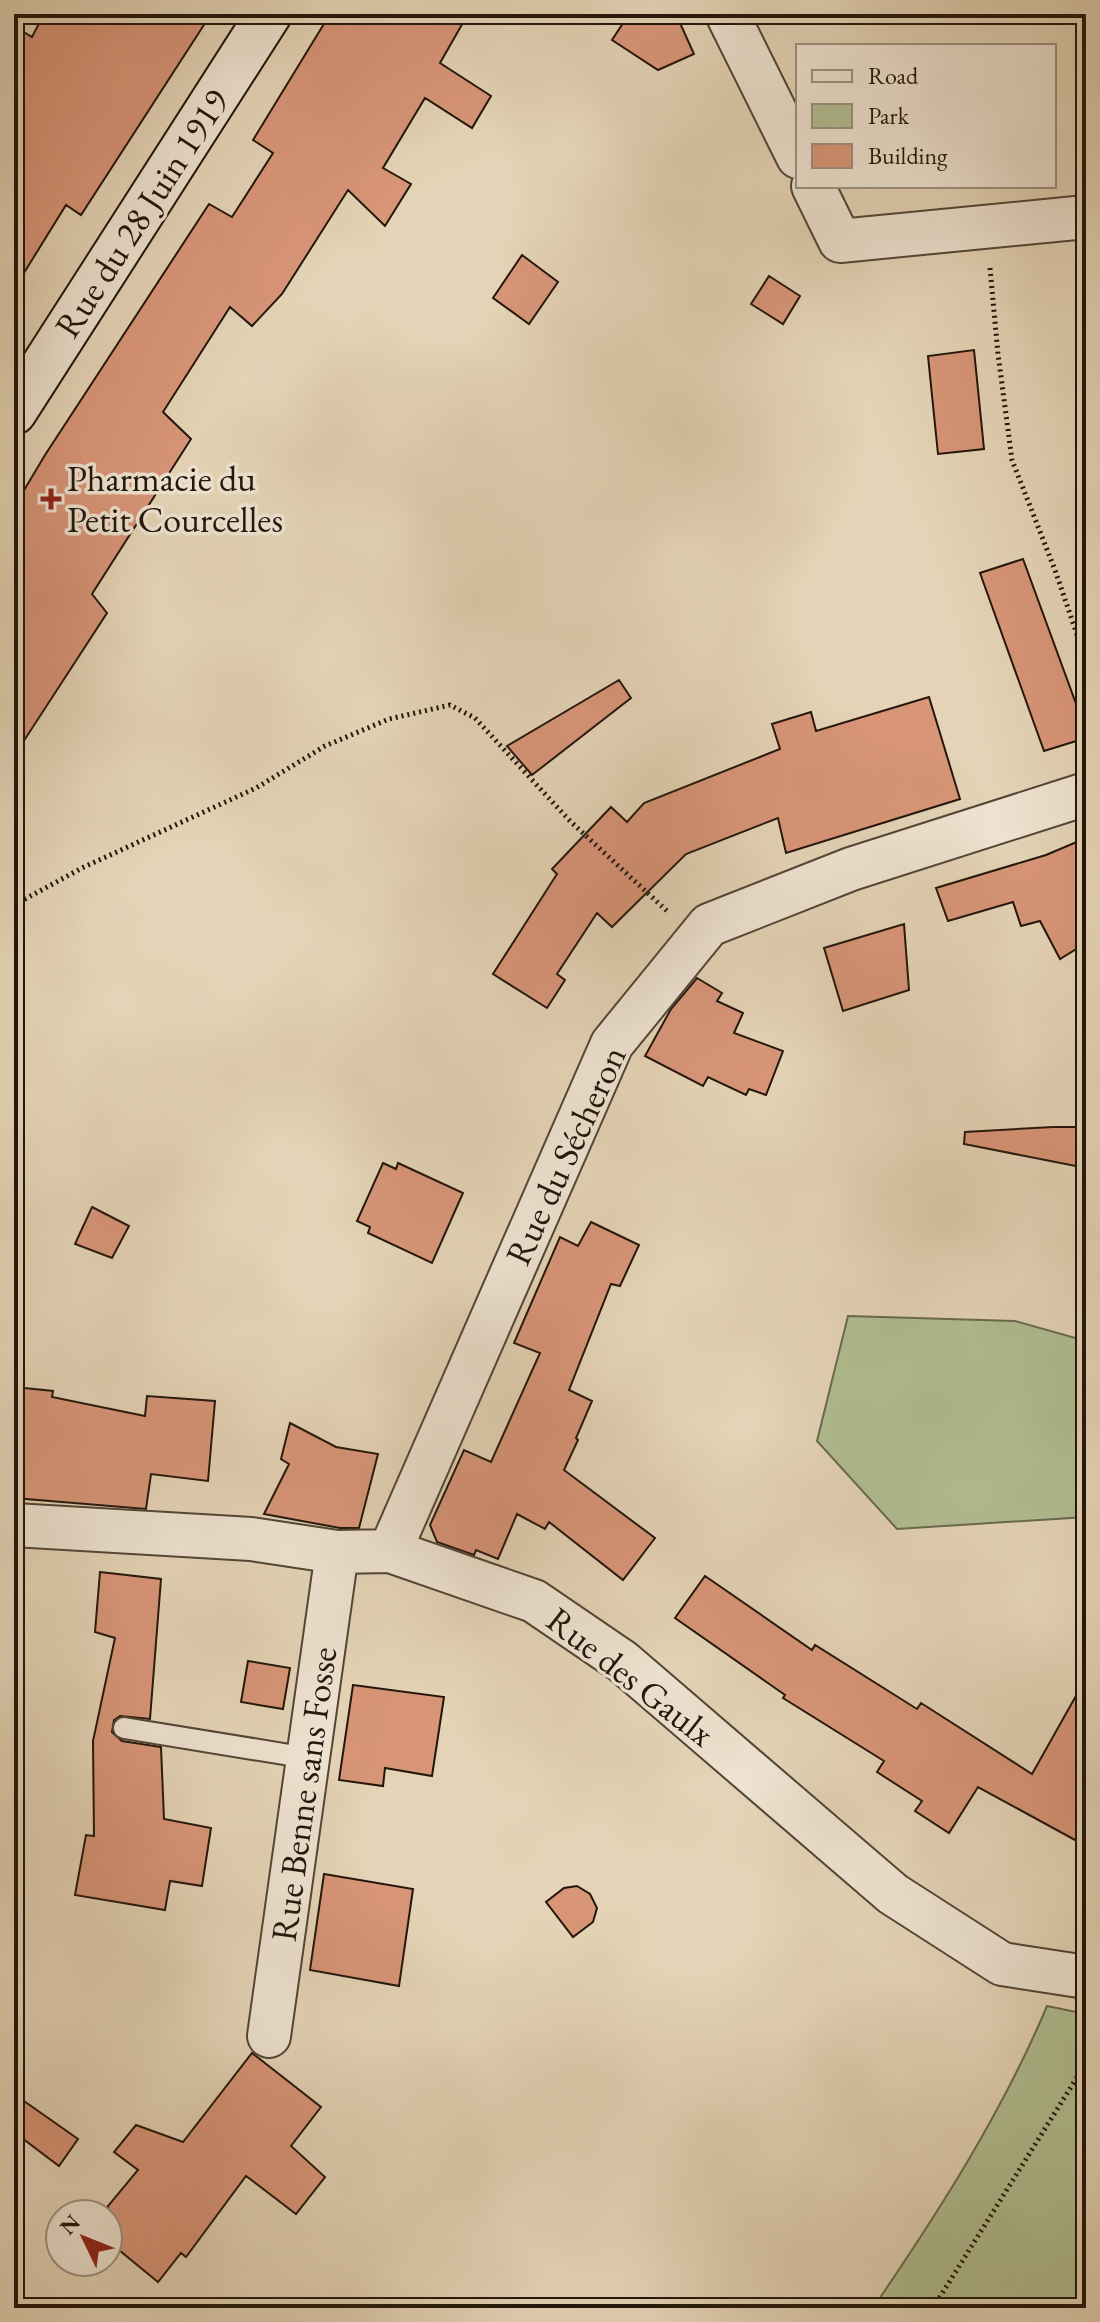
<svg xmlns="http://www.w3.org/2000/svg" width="1100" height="2322" font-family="'EB Garamond',serif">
	<rect width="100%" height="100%" fill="#e4d3b6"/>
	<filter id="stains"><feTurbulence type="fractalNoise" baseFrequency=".0025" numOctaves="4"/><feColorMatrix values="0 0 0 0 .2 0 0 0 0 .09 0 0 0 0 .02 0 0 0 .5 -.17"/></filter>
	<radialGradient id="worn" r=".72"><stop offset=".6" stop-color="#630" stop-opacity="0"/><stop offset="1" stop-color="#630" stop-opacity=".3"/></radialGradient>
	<path fill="#b0bd91" stroke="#696a4e" stroke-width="2" d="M 848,1316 L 1015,1321 L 1086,1341 L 1086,1517 L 897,1529 L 817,1441 Z
		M 1047,2006 L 1086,2014 L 1086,2308 L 873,2308 C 938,2213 1002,2113 1047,2006 Z"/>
	<path fill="#d89578" stroke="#22160b" stroke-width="2" d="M 44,14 L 211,14 L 81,215 L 66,205 L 14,289 L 14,26 L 32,37 Z
		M 330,14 L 468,14 L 440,63 L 491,96 L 472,128 L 425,98 L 383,168 L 411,184 L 385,226 L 348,190 L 282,294 L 252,326 L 230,307 L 163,412 L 191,439 L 92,594 L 107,613 L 14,756 L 14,507 L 45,455 L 209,204 L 232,217 L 273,153 L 253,140 Z
		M 629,14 L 676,14 L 694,54 L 658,70 L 612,40 Z
		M 522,255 L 558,282 L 529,324 L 493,298 Z
		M 769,276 L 800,296 L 783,324 L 751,304 Z
		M 974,350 L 984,449 L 938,454 L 928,356 Z
		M 1023,559 L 1086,731 L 1086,738 L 1044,751 L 980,573 Z
		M 619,680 L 631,698 L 532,775 L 507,746 Z
		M 929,697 L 960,799 L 786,853 L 778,818 L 686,854 L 612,927 L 597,913 L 557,974 L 565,980 L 547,1008 L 493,974 L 557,874 L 552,869 L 611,807 L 627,822 L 644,803 L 780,749 L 772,724 L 811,712 L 816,731 Z
		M 1086,838 L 1086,943 L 1060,959 L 1040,921 L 1021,926 L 1013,902 L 948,921 L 936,888 L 1046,855 Z
		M 904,924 L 909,990 L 843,1011 L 824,948 Z
		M 697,978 L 722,993 L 717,1001 L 743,1013 L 734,1033 L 783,1051 L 766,1095 L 749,1089 L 746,1095 L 708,1077 L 703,1086 L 645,1056 L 671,1009 Z
		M 1053,1127 L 1086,1127 L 1086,1168 L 964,1144 L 965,1132 Z
		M 383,1163 L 396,1169 L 398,1163 L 463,1193 L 432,1263 L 368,1233 L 370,1227 L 357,1221 Z
		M 92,1207 L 129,1226 L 112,1258 L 75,1244 Z
		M 591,1222 L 639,1245 L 620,1286 L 611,1284 L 569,1390 L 592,1401 L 576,1438 L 578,1440 L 564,1470 L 655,1538 L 623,1580 L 549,1522 L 545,1529 L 517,1514 L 498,1559 L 476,1550 L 474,1555 L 437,1542 L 430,1525 L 464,1450 L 491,1462 L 540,1353 L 514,1343 L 560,1237 L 578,1246 Z
		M 14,1387 L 53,1391 L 52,1397 L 145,1416 L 147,1396 L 215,1401 L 208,1481 L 151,1474 L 146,1509 L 14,1498 Z
		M 290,1423 L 336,1447 L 378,1454 L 359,1528 L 340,1528 L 264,1514 L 289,1464 L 281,1459 Z
		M 100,1572 L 161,1579 L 150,1719 L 120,1716 L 114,1720 L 112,1732 L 122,1741 L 161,1747 L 164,1819 L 211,1828 L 202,1886 L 170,1881 L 165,1910 L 75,1895 L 86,1835 L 94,1836 L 93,1741 L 115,1638 L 95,1632 Z
		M 705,1576 L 812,1650 L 815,1645 L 917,1709 L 921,1703 L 1032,1774 L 1086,1678 L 1086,1846 L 978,1787 L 949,1833 L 915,1811 L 922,1801 L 877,1772 L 884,1761 L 783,1698 L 785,1695 L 675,1618 Z
		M 248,1661 L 290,1668 L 283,1709 L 241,1702 Z
		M 353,1685 L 444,1697 L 432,1776 L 385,1768 L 383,1786 L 339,1780 Z
		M 324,1874 L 413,1889 L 399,1986 L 310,1970 Z
		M 577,1886 L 590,1894 L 597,1908 L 593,1922 L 573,1937 L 546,1902 L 564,1888 Z
		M 252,2053 L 321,2107 L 291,2146 L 325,2177 L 296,2214 L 246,2176 L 186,2257 L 181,2253 L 158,2282 L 108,2241 L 108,2206 L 138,2170 L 114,2152 L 136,2125 L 183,2142 Z
		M 14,2094 L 78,2139 L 59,2166 L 14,2132 Z"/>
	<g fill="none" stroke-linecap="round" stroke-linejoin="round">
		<defs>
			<path id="service" d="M 124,1728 L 308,1758"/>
			<path id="minor" d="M 727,14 L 798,157
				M 813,186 L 840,241 L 1086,217
				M 14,1525 L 251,1539 L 337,1552 L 390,1551 L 534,1601 L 622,1661 L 893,1894 L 1002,1964 L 1086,1977
				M 390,1551 L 612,1044 L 709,925 L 851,869 L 1086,794
				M 269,2036 L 337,1552"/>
			<path id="secondary" d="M 14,412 L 269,14"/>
		</defs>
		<use href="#service" stroke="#524536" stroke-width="24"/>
		<use href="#minor" stroke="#524536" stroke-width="46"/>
		<use href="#secondary" stroke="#22160b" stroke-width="48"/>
		<path stroke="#22160b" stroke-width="5" stroke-dasharray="2 4" stroke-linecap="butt" d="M 990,268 L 998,354 L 1012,460 L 1055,570 L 1086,661
			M 14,905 L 84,867 L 256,788 L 325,746 L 389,719 L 450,705 L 475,718 L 570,821 L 667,911
			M 933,2308 L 1086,2063"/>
		<use href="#service" stroke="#ede2d0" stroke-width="20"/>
		<use href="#minor" stroke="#ede2d0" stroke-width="42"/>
		<use href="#secondary" stroke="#ede2d0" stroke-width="44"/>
	</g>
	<path fill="#8f2418" stroke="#ede2d0" stroke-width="3" d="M47 487h8v8h8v8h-8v8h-8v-8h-8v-8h8z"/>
	<g text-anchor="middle" stroke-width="7" stroke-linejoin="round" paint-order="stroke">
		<g font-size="36" fill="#22160b" stroke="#ede2d0">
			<text transform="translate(141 213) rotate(-57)" y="13">Rue du 28 Juin 1919</text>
			<text transform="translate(565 1155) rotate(-65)" y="13">Rue du Sécheron</text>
			<text transform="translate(631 1676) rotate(38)" y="13">Rue des Gaulx</text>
			<text transform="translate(303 1794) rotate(-82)" y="13">Rue Benne sans Fosse</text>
		</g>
		<g font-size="36" fill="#22160b" stroke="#ede2d0" text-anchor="start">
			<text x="67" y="491">Pharmacie du<tspan x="67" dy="41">Petit Courcelles</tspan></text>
		</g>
	</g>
	<rect width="1100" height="2322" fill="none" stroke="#e4d3b6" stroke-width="48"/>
	<rect x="16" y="16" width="1068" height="2290" fill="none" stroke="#22160b" stroke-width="4"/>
	<rect x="24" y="24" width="1052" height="2274" fill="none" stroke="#22160b" stroke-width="2"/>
	<rect x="796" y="44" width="260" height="144" fill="#ede2d0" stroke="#9c9081" stroke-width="2"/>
	<rect x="812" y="70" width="40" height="12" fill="#ede2d0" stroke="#9c9081" stroke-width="2"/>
	<text x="868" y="84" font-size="24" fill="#22160b">Road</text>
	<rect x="812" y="104" width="40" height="24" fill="#b0bd91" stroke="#9c9081" stroke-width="2"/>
	<text x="868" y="124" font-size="24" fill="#22160b">Park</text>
	<rect x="812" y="144" width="40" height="24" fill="#d89578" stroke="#9c9081" stroke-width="2"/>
	<text x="868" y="164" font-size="24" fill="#22160b">Building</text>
	<g transform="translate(84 2238) rotate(313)"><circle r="38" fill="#ede2d0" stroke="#9c9081" stroke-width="2"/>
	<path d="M0-6L14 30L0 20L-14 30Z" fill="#8f2418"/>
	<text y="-12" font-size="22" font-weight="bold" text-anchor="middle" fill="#22160b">N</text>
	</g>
	<rect width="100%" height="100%" filter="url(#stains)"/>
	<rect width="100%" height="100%" fill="url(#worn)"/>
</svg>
